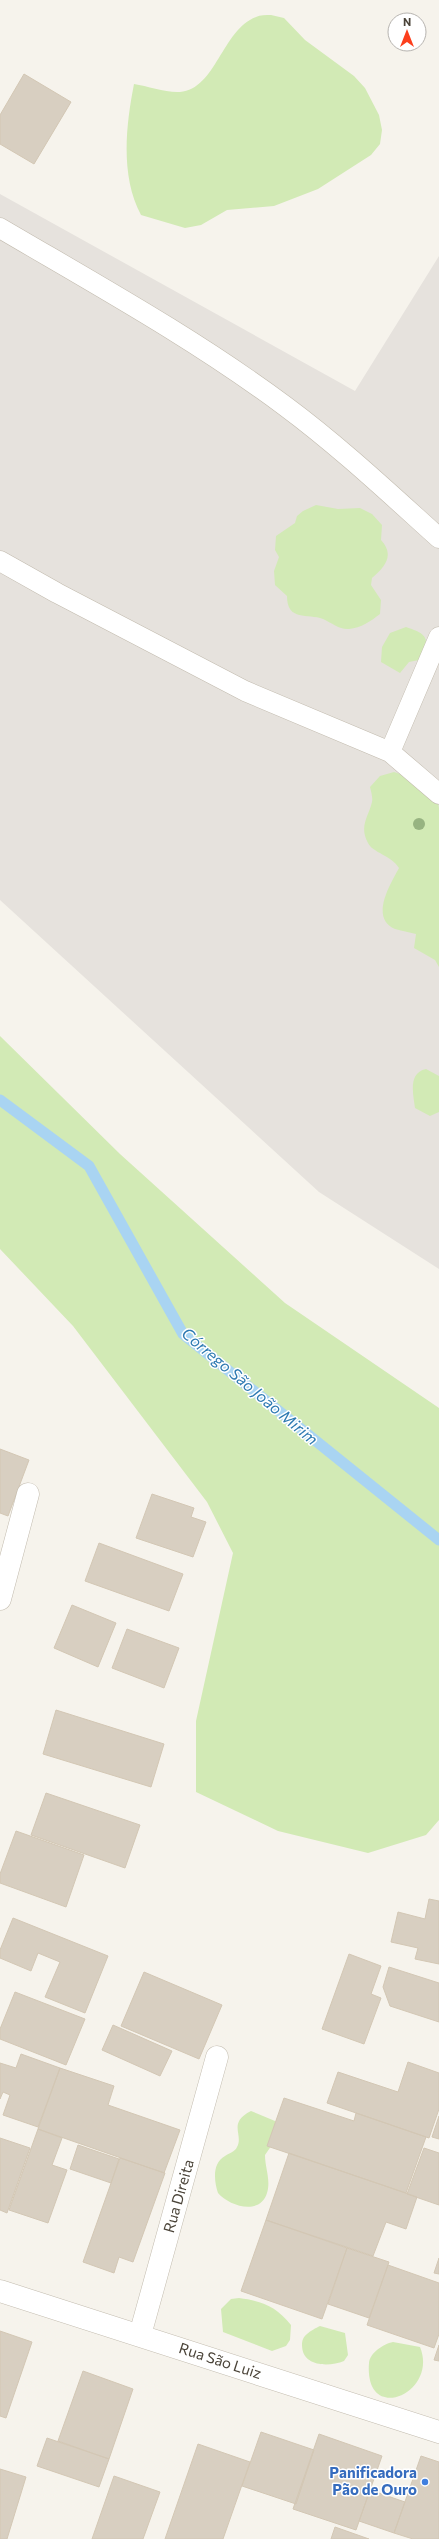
<svg xmlns="http://www.w3.org/2000/svg" width="439" height="2539" font-family="Commissioner,sans-serif">
	<rect width="100%" height="100%" fill="#f6f3ec"/>
	<path fill="#e6e2dd" d="M 0,194 L 355,391 L 439,256 L 439,1269 L 319,1192 L 0,900 Z"/>
	<path fill="#d2eab5" d="M 271,15 L 284,18 L 305,40 L 354,76 L 365,88 L 379,115 L 382,130 L 380,144 L 371,155 L 318,189 L 274,206 L 227,210 L 201,225 L 185,228 L 141,215 C 120,176 126,125 134,84 C 148,86 166,93 180,92 C 216,89 222,30 256,17 C 260,15 266,15 271,15 Z
		M 316,505 L 338,509 L 360,508 L 372,514 L 382,525 L 381,540 C 395,555 385,567 372,578 L 371,585 L 381,600 L 380,614 C 371,621 361,628 349,629 C 340,630 332,623 323,619 C 308,613 287,622 287,596 L 275,585 L 274,571 L 279,557 L 275,550 L 276,536 L 295,523 L 297,516 L 303,511 Z
		M 406,627 C 427,634 429,637 424,659 L 409,662 L 400,673 L 381,662 L 382,647 L 390,633 Z
		M 394,772 L 434,785 L 439,808 L 439,967 L 435,960 L 414,948 L 416,934 C 409,932 401,931 395,929 C 369,918 391,883 399,868 C 391,855 373,853 368,843 C 359,826 368,818 372,802 C 373,798 371,791 370,787 L 380,776 Z
		M 0,1036 L 120,1154 L 285,1303 L 439,1408 L 439,1820 L 426,1835 L 368,1853 L 278,1831 L 196,1792 L 196,1721 L 233,1553 L 207,1502 L 73,1326 L 0,1249 Z
		M 426,1069 L 439,1076 L 439,1112 L 430,1116 L 415,1108 C 413,1093 408,1073 426,1069 Z
		M 251,2111 L 275,2121 L 278,2136 L 265,2155 C 265,2168 271,2180 267,2193 C 260,2216 229,2206 218,2193 C 214,2181 212,2163 225,2156 C 229,2153 235,2152 237,2147 C 244,2135 227,2123 251,2111 Z
		M 239,2298 C 262,2301 276,2306 291,2325 L 290,2340 L 286,2346 L 272,2351 L 223,2332 L 221,2309 L 231,2299 Z
		M 320,2326 L 345,2333 L 348,2355 L 344,2361 C 329,2367 302,2367 302,2345 C 302,2341 303,2337 307,2334 C 310,2331 316,2328 320,2326 Z
		M 393,2342 L 420,2347 C 439,2393 364,2426 369,2363 C 370,2353 383,2344 393,2342 Z"/>
	<g fill="none" stroke-linecap="round" stroke-linejoin="round">
		<path stroke="#a9d4f2" stroke-width="11" d="M 0,1100 L 89,1166 L 183,1334 L 439,1540"/>
	</g>
	<path fill="#d8cfc1" stroke="#d3c7b4" d="M 24,74 L 71,102 L 34,164 L 0,144 L 0,115 Z
		M 0,1449 L 29,1460 L 8,1516 L 0,1513 Z
		M 152,1494 L 194,1508 L 191,1517 L 206,1522 L 193,1557 L 136,1538 Z
		M 99,1543 L 183,1574 L 169,1611 L 85,1581 Z
		M 72,1605 L 116,1623 L 98,1667 L 54,1648 Z
		M 127,1629 L 179,1648 L 164,1688 L 112,1668 Z
		M 56,1710 L 164,1744 L 151,1787 L 43,1754 Z
		M 46,1793 L 140,1825 L 125,1868 L 31,1835 Z
		M 16,1831 L 84,1855 L 66,1907 L 0,1883 L 0,1874 Z
		M 429,1899 L 439,1901 L 439,1964 L 415,1959 L 418,1948 L 391,1942 L 398,1912 L 425,1919 Z
		M 13,1918 L 108,1956 L 85,2013 L 45,1997 L 60,1962 L 38,1953 L 31,1971 L 0,1958 L 0,1950 Z
		M 349,1954 L 381,1966 L 371,1994 L 381,1998 L 364,2044 L 322,2029 Z
		M 389,1967 L 439,1983 L 439,2022 L 390,2006 L 383,1987 Z
		M 144,1972 L 222,2005 L 199,2059 L 121,2026 Z
		M 15,1992 L 85,2019 L 66,2065 L 0,2039 L 0,2029 Z
		M 113,2025 L 172,2051 L 160,2076 L 102,2050 Z
		M 21,2054 L 60,2068 L 38,2127 L 3,2115 L 10,2095 L 3,2092 L 0,2099 L 0,2063 L 16,2068 Z
		M 408,2062 L 439,2073 L 439,2109 L 429,2138 L 327,2103 L 338,2072 L 398,2092 Z
		M 60,2068 L 114,2086 L 108,2105 L 180,2130 L 164,2173 L 38,2129 Z
		M 284,2098 L 354,2121 L 356,2113 L 426,2137 L 406,2193 L 267,2146 Z
		M 439,2116 L 439,2139 L 432,2137 Z
		M 38,2129 L 62,2138 L 52,2165 L 67,2170 L 48,2223 L 9,2210 Z
		M 0,2138 L 30,2148 L 7,2213 L 0,2210 Z
		M 78,2145 L 119,2159 L 111,2183 L 70,2169 Z
		M 424,2148 L 439,2153 L 439,2205 L 407,2194 Z
		M 289,2153 L 417,2197 L 406,2229 L 386,2222 L 373,2256 L 266,2220 Z
		M 120,2158 L 165,2173 L 133,2262 L 119,2257 L 114,2273 L 83,2262 Z
		M 266,2220 L 347,2248 L 322,2319 L 241,2291 Z
		M 347,2248 L 389,2262 L 369,2318 L 328,2304 Z
		M 439,2258 L 439,2274 L 434,2273 Z
		M 388,2265 L 439,2283 L 439,2334 L 434,2348 L 367,2325 Z
		M 0,2331 L 32,2342 L 6,2418 L 0,2416 Z
		M 439,2345 L 439,2361 L 434,2360 Z
		M 83,2371 L 133,2389 L 109,2459 L 58,2441 Z
		M 261,2432 L 314,2450 L 296,2504 L 242,2486 Z
		M 319,2434 L 382,2456 L 356,2530 L 293,2509 Z
		M 47,2438 L 109,2459 L 99,2487 L 37,2466 Z
		M 198,2444 L 250,2462 L 223,2539 L 165,2539 Z
		M 421,2456 L 439,2462 L 439,2539 L 413,2539 L 394,2533 Z
		M 0,2469 L 26,2477 L 7,2539 L 0,2539 Z
		M 114,2476 L 160,2492 L 143,2539 L 92,2539 Z
		M 370,2490 L 405,2502 L 394,2533 L 359,2521 Z
		M 335,2527 L 369,2539 L 331,2539 Z"/>
	<g fill="none" stroke-linecap="round" stroke-linejoin="round">
		<defs>
			<path id="service" d="M 0,228 C 97,285 195,339 285,406 C 339,446 389,493 439,538
				M 0,561 L 57,593 L 245,691 L 390,752 L 439,637
				M 390,752 L 439,794"/>
			<path id="minor" d="M 0,1599 L 28,1494
				M 0,2291 L 439,2432
				M 140,2335 L 217,2057"/>
		</defs>
		<use href="#service" stroke="#c2bbae" stroke-width="21"/>
		<use href="#minor" stroke="#c2bbae" stroke-width="23"/>
		<use href="#service" stroke="#fff" stroke-width="20"/>
		<use href="#minor" stroke="#fff" stroke-width="22"/>
	</g>
	<circle fill="#97b381" cx="419" cy="824" r="6"/>
	<circle fill="#3f7fe0" stroke="#fff" stroke-width="1.5" cx="425" cy="2482" r="4"/>
	<g text-anchor="middle" stroke-width="3" stroke-linejoin="round" paint-order="stroke">
		<g font-size="15" fill="#4b4439" stroke="#fff">
			<text transform="translate(179 2196) rotate(-74)" y="5">Rua Direita</text>
			<text transform="translate(220 2361) rotate(18)" y="5">Rua São Luiz</text>
		</g>
		<g font-size="15" font-weight="bold" fill="#366cbe" stroke="#fff" text-anchor="end">
			<text x="417" y="2478">Panificadora<tspan x="417" dy="17">Pão de Ouro</tspan></text>
		</g>
		<g font-size="16" font-style="italic" fill="#2e7ab2" stroke="#fff">
			<text transform="translate(250 1386) rotate(40)" y="6">Córrego São João Mirim</text>
		</g>
	</g>
	<g transform="translate(407 32)"><circle r="19" fill="#ffffff" stroke="#b7b4b0"/>
	<path d="M0-3L7 15L0 10L-7 15Z" fill="#fc3f1d"/>
	<text y="-6" font-size="11" font-weight="bold" text-anchor="middle" fill="#4b4439">N</text>
	</g>
</svg>
